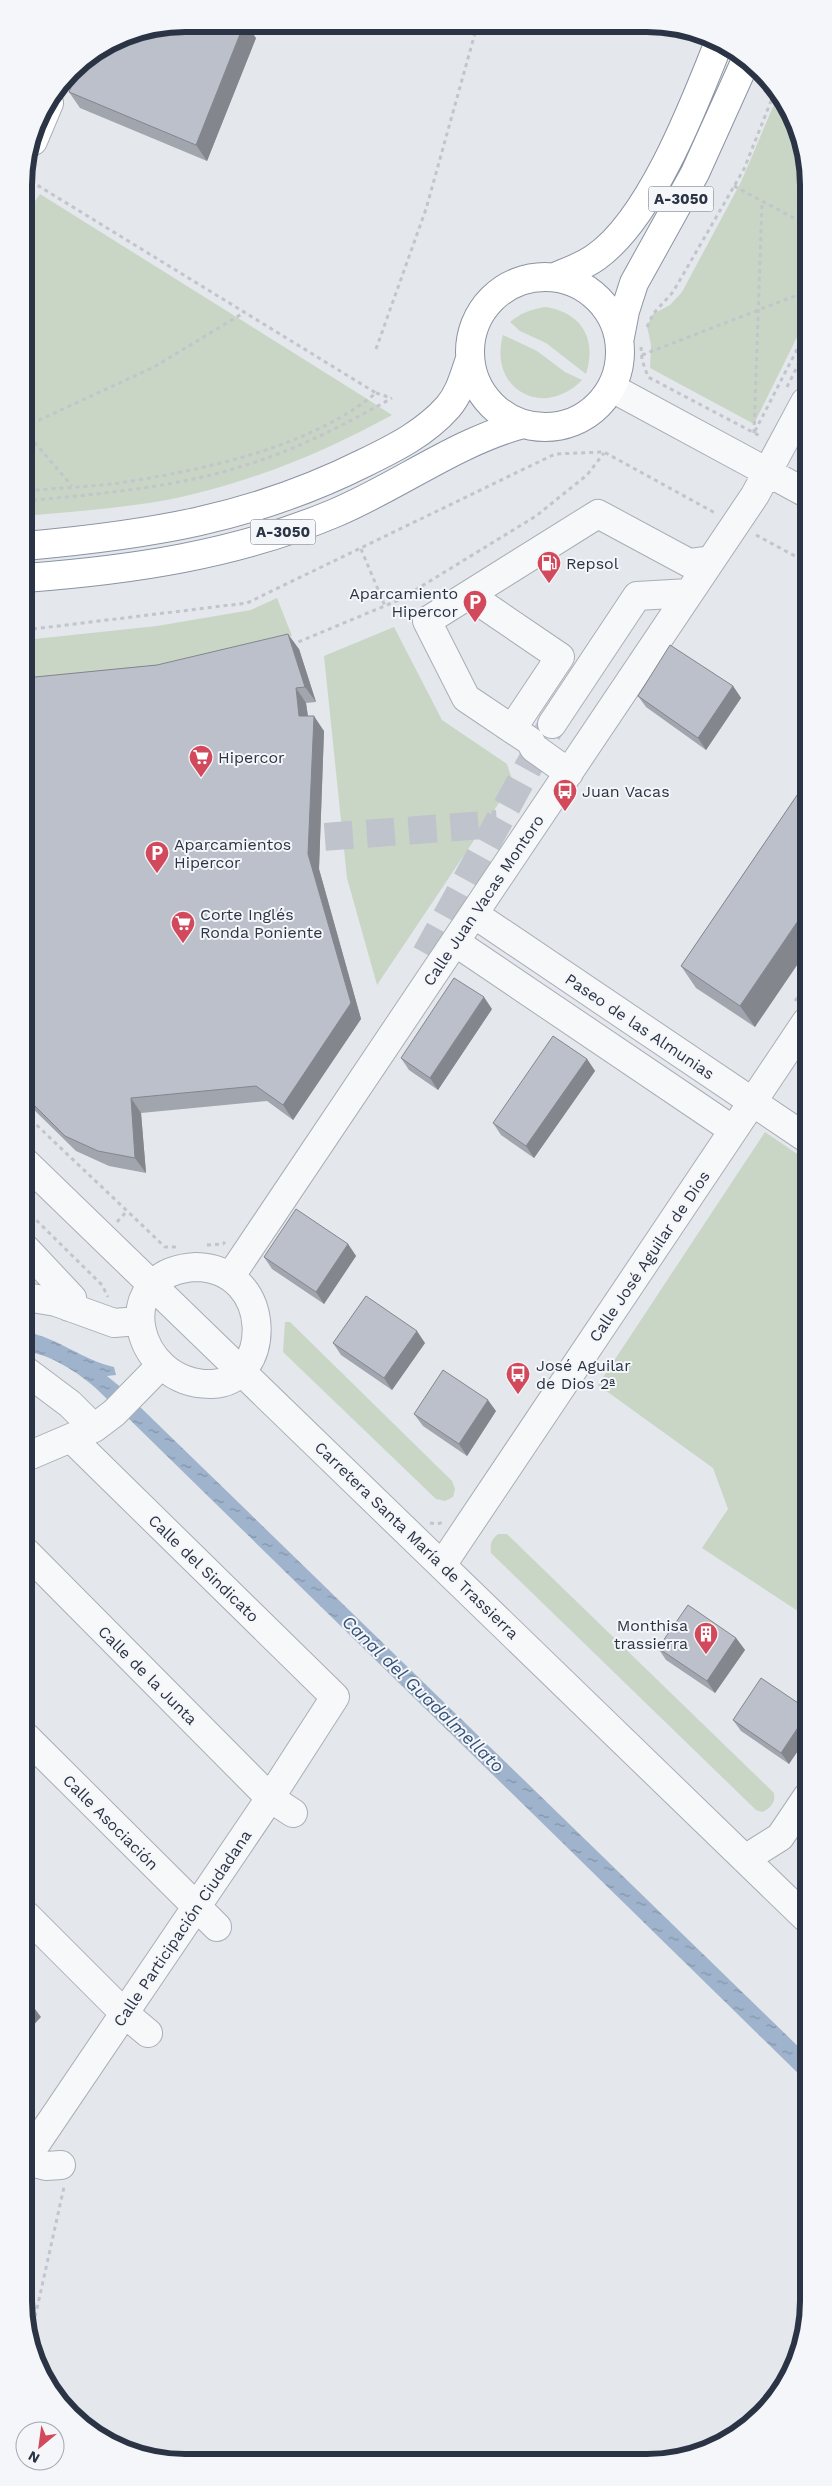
<svg xmlns="http://www.w3.org/2000/svg" width="832" height="2486" font-family="'Work Sans',sans-serif">
	<defs>
		<pattern id="water-ripples" width="26" height="14" patternUnits="userSpaceOnUse" patternTransform="scale(1.25)"><rect width="26" height="14" fill="#9fb4cc"/><path d="M2 4q2-2 4 0t4 0M15 11q2-2 4 0t4 0" fill="none" stroke="#8293a7"/></pattern>
	</defs>
	<rect width="100%" height="100%" fill="#e4e7ec"/>
	<path fill="#c9d6c5" d="M 778,95 L 791,114 L 805,154 L 805,321 L 754,424 L 650,368 L 651,345 L 647,326 L 653,314 L 670,305 L 682,292 L 741,182 Z
		M 40,194 L 364,397 L 392,415 C 333,447 274,473 209,490 C 150,507 86,510 25,516 L 24,217 Z
		M 546,307 C 582,313 597,339 586,374 L 546,343 L 520,331 L 510,322 C 521,313 531,309 546,307 Z
		M 503,335 L 537,351 L 565,372 L 582,380 C 543,420 488,389 503,335 Z
		M 277,598 L 292,636 L 211,656 L 165,665 L 25,679 L 25,640 L 157,626 L 251,610 Z
		M 394,627 L 442,720 L 507,764 L 513,782 L 377,985 L 347,878 L 324,656 Z
		M 765,1132 L 806,1160 L 807,1617 L 702,1548 L 728,1509 L 713,1468 L 598,1385 Z
		M 285,1322 L 290,1322 L 452,1481 L 455,1489 L 453,1497 L 445,1501 L 436,1499 L 283,1352 Z
		M 498,1534 L 507,1534 L 774,1793 C 776,1802 770,1809 762,1812 L 756,1810 L 491,1553 C 490,1544 491,1540 498,1534 Z"/>
	<path fill="url(#water-ripples)" d="M 26,1332 C 58,1338 83,1360 114,1367 L 116,1375 L 107,1376 L 123,1389 L 109,1401 C 87,1378 58,1357 26,1351 Z
		M 136,1403 L 808,2056 L 808,2083 L 125,1415 Z"/>
	<g fill="none" stroke-linecap="round" stroke-linejoin="round">
		<path stroke="#bfc3cb" stroke-width="28" stroke-dasharray="28 14" stroke-linecap="butt" d="M 283,840 L 497,824
			M 426,954 L 552,724"/>
		<defs>
			<path id="minor" d="M 612,388 L 806,493
				M 469,595 L 560,657 L 512,729
				M 552,724 L 637,596 L 689,593
				M 569,773 L 534,748 L 530,741 L 466,698 L 427,621 L 598,514 L 689,563 L 711,560
				M 474,914 L 806,1138
				M 455,942 L 733,1130
				M 25,1162 L 807,1919
				M 26,1249 L 72,1298 L 69,1307
				M 196,1267 C 275,1269 273,1382 212,1384 C 134,1386 107,1272 196,1267 Z
				M 230,1277 L 755,495 L 805,402
				M 26,1297 L 56,1302 L 114,1323 L 139,1321
				M 26,1371 L 70,1404 L 94,1428
				M 26,1457 L 94,1428 L 114,1413 L 161,1365
				M 26,1552 L 270,1798 L 293,1813
				M 442,1565 L 806,1022
				M 26,1737 L 217,1927
				M 745,1859 L 780,1837 L 807,1797
				M 26,1915 L 124,2013 L 148,2033
				M 27,2157 L 270,1798 L 335,1697 L 72,1439
				M 27,2161 L 46,2166 L 61,2165"/>
			<path id="major" d="M 33,141 L 49,103"/>
			<path id="highway" d="M470 352a75 75 0 1 1 150 0a75 75 0 1 1-150 0Z
				M 555,277 C 569,271 584,266 596,257 C 651,218 694,105 719,42
				M 620,337 L 625,311 L 634,283 L 695,173 L 746,60
				M 25,546 C 148,535 252,519 364,463 C 395,448 425,433 448,407 C 460,393 464,376 470,359
				M 25,578 C 131,570 235,555 335,513 C 399,486 456,442 523,424"/>
		</defs>
		<use href="#minor" stroke="#a9aeb7" stroke-width="30"/>
		<use href="#major" stroke="#a3abb8" stroke-width="30"/>
		<use href="#highway" stroke="#8b94a3" stroke-width="30"/>
		<path stroke="#c2c5cb" stroke-width="3" stroke-dasharray="4 4" stroke-linecap="butt" d="M 24,177 L 376,393 C 309,448 203,470 119,483 C 88,487 56,488 25,491
			M 734,186 L 805,224
			M 647,327 L 653,314 L 673,292 L 744,169 L 775,91
			M 641,347 L 642,360 L 648,377 L 760,436
			M 376,349 L 426,209 L 477,26
			M 642,355 L 805,292
			M 787,387 L 805,351
			M 376,393 L 391,398
			M 24,427 L 154,367 L 245,312
			M 24,430 L 72,486
			M 755,431 L 805,334
			M 754,433 L 762,203
			M 25,501 C 98,494 173,488 243,466 C 296,450 344,425 392,398
			M 756,535 L 806,562
			M 361,549 L 385,606
			M 25,630 L 247,603 L 555,454 L 604,452 L 717,514
			M 291,645 L 399,600 L 536,516 L 587,475 L 604,453
			M 795,1001 L 806,985
			M 25,1114 L 165,1247 L 176,1247
			M 25,1209 L 102,1285 L 108,1297
			M 117,1222 L 127,1211
			M 207,1245 L 223,1244 L 225,1242
			M 430,1523 L 437,1524 L 444,1522
			M 30,2340 L 64,2187"/>
		<use href="#minor" stroke="#f7f8fa" stroke-width="28"/>
		<use href="#major" stroke="#fff" stroke-width="28"/>
		<use href="#highway" stroke="#fff" stroke-width="28"/>
	</g>
	<path fill="#a1a5ae" d="M 256,38 L 207,161 L 80,108 L 69,92 Z
		M 299,649 L 316,702 L 306,703 L 308,716 L 324,731 L 319,869 L 361,1019 L 293,1120 L 267,1101 L 141,1113 L 146,1173 L 109,1166 L 76,1151 L 25,1101 L 25,678 L 157,665 Z
		M 733,686 L 741,698 L 706,750 L 646,707 L 638,696 Z
		M 806,782 L 755,1027 L 696,988 L 681,966 Z
		M 492,1009 L 438,1090 L 409,1070 L 401,1058 Z
		M 587,1059 L 595,1071 L 534,1158 L 501,1135 L 493,1123 Z
		M 348,1244 L 356,1256 L 324,1304 L 272,1269 L 264,1257 Z
		M 333,1343 L 425,1343 L 392,1390 L 341,1355 Z
		M 496,1411 L 467,1456 L 423,1426 L 414,1414 Z
		M 736,1638 L 745,1650 L 715,1693 L 666,1660 L 658,1648 Z
		M 807,1709 L 789,1764 L 741,1731 L 733,1720 Z"/>
	<path fill="#83868d" d="M 244,24 L 246,24 L 256,38 L 207,161 L 196,145 Z
		M 288,634 L 299,649 L 316,702 L 305,687 Z
		M 733,686 L 741,698 L 706,750 L 698,738 Z
		M 296,688 L 306,703 L 310,732 L 299,716 Z
		M 314,716 L 324,731 L 319,869 L 361,1019 L 293,1120 L 283,1105 Z
		M 806,909 L 806,952 L 755,1027 L 740,1006 Z
		M 484,997 L 492,1009 L 438,1090 L 430,1078 Z
		M 587,1059 L 595,1071 L 534,1158 L 526,1146 Z
		M 131,1098 L 141,1113 L 146,1173 L 135,1158 Z
		M 348,1244 L 356,1256 L 324,1304 L 316,1292 Z
		M 417,1331 L 425,1343 L 392,1390 L 384,1378 Z
		M 488,1400 L 496,1411 L 467,1456 L 459,1444 Z
		M 736,1638 L 745,1650 L 715,1693 L 707,1681 Z
		M 807,1714 L 807,1738 L 789,1764 L 781,1753 Z
		M 35,2009 L 41,2017 L 27,2032 L 27,2018 Z"/>
	<path fill="#bbc0ca" stroke="#83868d" d="M 186,24 L 244,24 L 196,145 L 69,92 L 81,63 L 124,36 Z
		M 288,634 L 305,687 L 296,688 L 299,716 L 314,716 L 308,854 L 351,1003 L 283,1105 L 256,1086 L 131,1098 L 135,1158 L 98,1151 L 65,1136 L 25,1096 L 25,678 L 157,665 Z
		M 670,645 L 733,686 L 698,738 L 638,696 Z
		M 806,782 L 806,909 L 740,1006 L 681,966 Z
		M 454,978 L 484,997 L 430,1078 L 401,1058 Z
		M 553,1036 L 587,1059 L 526,1146 L 493,1123 Z
		M 296,1209 L 348,1244 L 316,1292 L 264,1257 Z
		M 366,1296 L 417,1331 L 384,1378 L 333,1343 Z
		M 443,1370 L 488,1400 L 459,1444 L 414,1414 Z
		M 688,1605 L 736,1638 L 707,1681 L 658,1648 Z
		M 761,1678 L 807,1709 L 807,1714 L 781,1753 L 733,1720 Z
		M 26,2000 L 35,2009 L 27,2018 Z"/>
	<defs>
		<symbol id="fuel-pin" viewBox="-11 -11 22 30"><path d="M0 17L-7.5 6A9.5 9.5 0 1 1 7.5 6Z" fill="#d1495b" stroke="#f4f6f9"/><path d="M-5.5-6h7V0h2V4h1.3V-2.5L3-4.5l.8-.8L6-3V5H2.5V1h-1V6h-7ZM-4.2-4.7v3.2H.2V-4.7Z" fill="#fff"/></symbol>
		<symbol id="parking-pin" viewBox="-11 -11 22 30"><path d="M0 17L-7.5 6A9.5 9.5 0 1 1 7.5 6Z" fill="#d1495b" stroke="#f4f6f9"/><path d="M-3.5-5.5H1a3.5 3.5 0 0 1 0 7H-1V5.5H-3.5ZM-1-3.4V-.6H.8a1.4 1.4 0 0 0 0-2.8Z" fill="#fff"/></symbol>
		<symbol id="supermarket-pin" viewBox="-11 -11 22 30"><path d="M0 17L-7.5 6A9.5 9.5 0 1 1 7.5 6Z" fill="#d1495b" stroke="#f4f6f9"/><path d="M-6-5.5h2.5l.6 2H6L4.5 2H-2.5L-4.4-4H-6ZM-1.5 3.2a1.3 1.3 0 1 0 .1 0ZM3 3.2a1.3 1.3 0 1 0 .1 0Z" fill="#fff"/></symbol>
		<symbol id="bus-pin" viewBox="-11 -11 22 30"><path d="M0 17L-7.5 6A9.5 9.5 0 1 1 7.5 6Z" fill="#d1495b" stroke="#f4f6f9"/><path d="M-5-6H5V4H4V6H2V4H-2V6H-4V4H-5ZM-3.5-4V0h7V-4ZM-3.5 1.2v1.5H-2V1.2ZM2 1.2v1.5H3.5V1.2Z" fill="#fff"/></symbol>
		<symbol id="building-pin" viewBox="-11 -11 22 30"><path d="M0 17L-7.5 6A9.5 9.5 0 1 1 7.5 6Z" fill="#d1495b" stroke="#f4f6f9"/><path d="M-4-6H4V6H1V3H-1V6H-4ZM-2.5-4.3h1.7v1.8h-1.7ZM.8-4.3h1.7v1.8H.8ZM-2.5-1h1.7V.8h-1.7ZM.8-1h1.7V.8H.8Z" fill="#fff"/></symbol>
	</defs>
	<g fill-rule="evenodd">
		<use href="#fuel-pin" x="535" y="549" width="28" height="38"/>
		<use href="#parking-pin" x="461" y="588" width="28" height="38"/>
		<use href="#supermarket-pin" x="187" y="743" width="28" height="38"/>
		<use href="#bus-pin" x="551" y="777" width="28" height="38"/>
		<use href="#parking-pin" x="143" y="839" width="28" height="38"/>
		<use href="#supermarket-pin" x="169" y="909" width="28" height="38"/>
		<use href="#bus-pin" x="504" y="1360" width="28" height="38"/>
		<use href="#building-pin" x="692" y="1620" width="28" height="38"/>
	</g>
	<g text-anchor="middle" stroke-width="4" stroke-linejoin="round" paint-order="stroke">
		<g fill="#f4f6f9" stroke="#676e7b" stroke-width="1">
			<rect x="648.5" y="186.5" width="65" height="25" rx="4"/>
			<rect x="250.5" y="519.5" width="65" height="25" rx="4"/>
		</g>
		<g font-size="15" font-weight="bold" fill="#2b3445">
			<text x="681" y="204">A-3050</text>
			<text x="283" y="537">A-3050</text>
		</g>
		<g font-size="16" fill="#2b3445" stroke="#f4f6f9" text-anchor="start">
			<text x="566" y="569">Repsol</text>
			<text x="458" y="599" text-anchor="end">Aparcamiento<tspan x="458" dy="18">Hipercor</tspan></text>
			<text x="218" y="763">Hipercor</text>
			<text x="582" y="797">Juan Vacas</text>
			<text x="174" y="850">Aparcamientos<tspan x="174" dy="18">Hipercor</tspan></text>
			<text x="200" y="920">Corte Inglés<tspan x="200" dy="18">Ronda Poniente</tspan></text>
			<text x="536" y="1371">José Aguilar<tspan x="536" dy="18">de Dios 2ª</tspan></text>
			<text x="688" y="1631" text-anchor="end">Monthisa<tspan x="688" dy="18">trassierra</tspan></text>
		</g>
		<g font-size="16" fill="#2b3445" stroke="#f4f6f9">
			<text transform="translate(483 900) rotate(-56)" y="6">Calle Juan Vacas Montoro</text>
			<text transform="translate(640 1026) rotate(34)" y="6">Paseo de las Almunias</text>
			<text transform="translate(649 1256) rotate(-56)" y="6">Calle José Aguilar de Dios</text>
			<text transform="translate(417 1540) rotate(44)" y="6">Carretera Santa María de Trassierra</text>
			<text transform="translate(204 1568) rotate(44)" y="6">Calle del Sindicato</text>
			<text transform="translate(148 1675) rotate(45)" y="6">Calle de la Junta</text>
			<text transform="translate(111 1822) rotate(45)" y="6">Calle Asociación</text>
			<text transform="translate(182 1928) rotate(-56)" y="6">Calle Participación Ciudadana</text>
		</g>
		<g font-size="18" font-style="italic" fill="#34527a" stroke="#f4f6f9">
			<text transform="translate(423 1694) rotate(44)" y="6">Canal del Guadalmellato</text>
		</g>
	</g>
	<path d="M0 0H832V2486H0ZM185 32H647A153 153 0 0 1 800 185V2301A153 153 0 0 1 647 2454H185A153 153 0 0 1 32 2301V185A153 153 0 0 1 185 32Z" fill="#f4f6f9" fill-rule="evenodd"/>
	<path fill="none" stroke="#2b3445" stroke-width="6" d="M185 32H647A153 153 0 0 1 800 185V2301A153 153 0 0 1 647 2454H185A153 153 0 0 1 32 2301V185A153 153 0 0 1 185 32Z"/>
	<g transform="translate(40 2446) rotate(209)"><circle r="24" fill="#f4f6f9" stroke="#a4a8b1"/>
	<path d="M0-4L9 19L0 12L-9 19Z" fill="#d1495b"/>
	<text y="-8" font-size="14" font-weight="bold" text-anchor="middle" fill="#2b3445">N</text>
	</g>
</svg>
